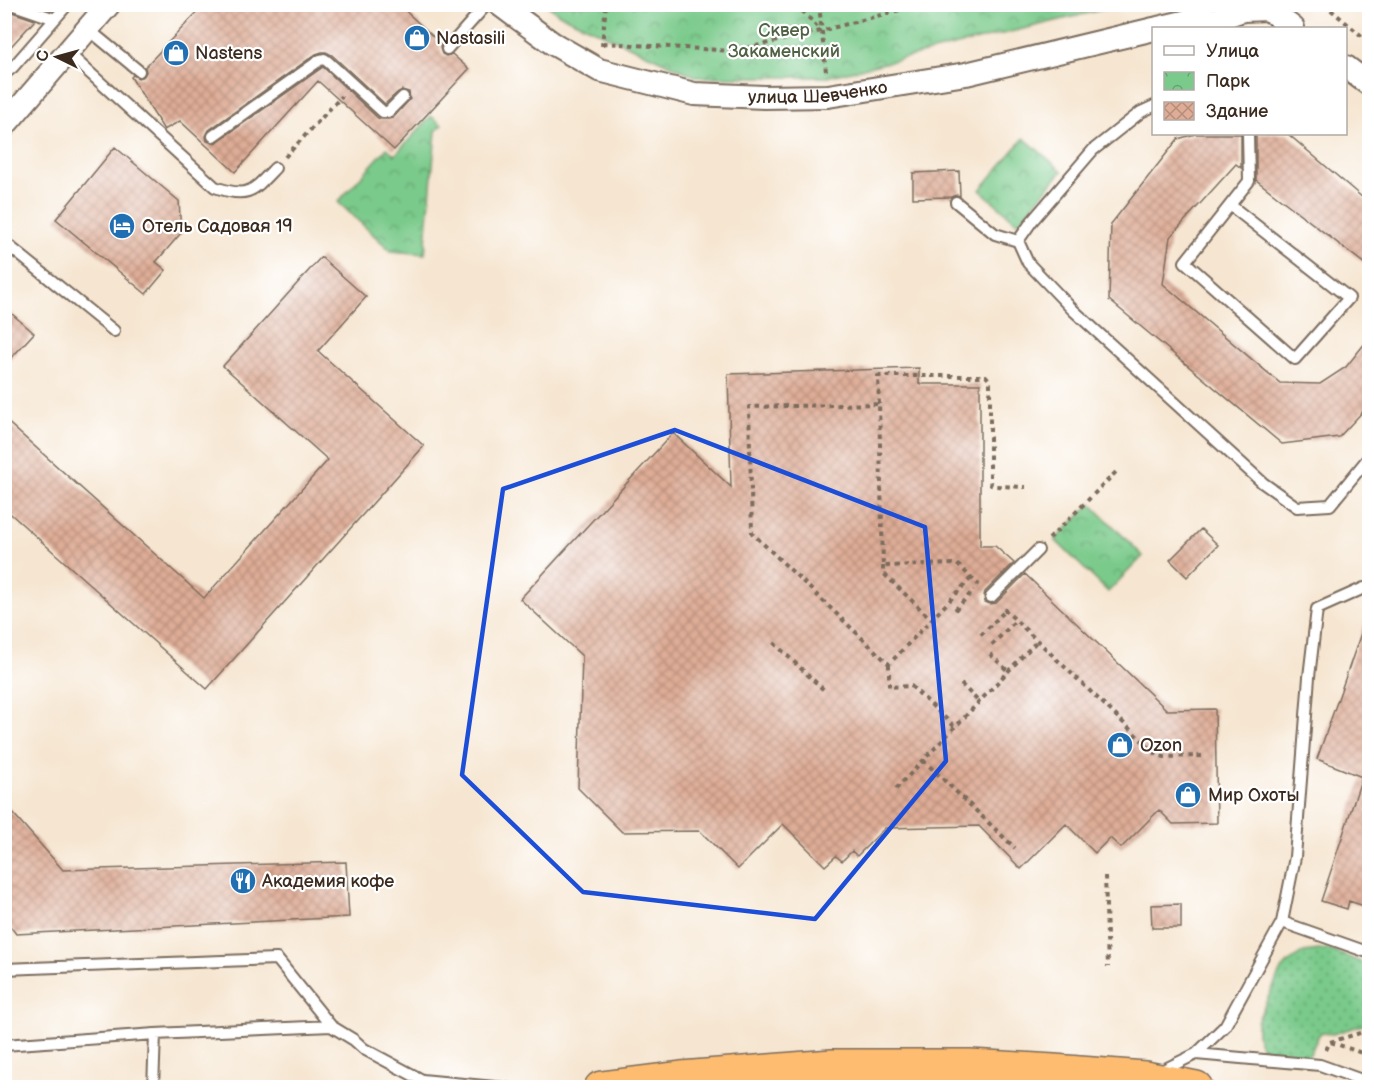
<svg xmlns="http://www.w3.org/2000/svg" width="1374" height="1092" font-family="'Balsamiq Sans',sans-serif">
	<defs>
		<pattern id="grass-dots" width="8" height="8" patternUnits="userSpaceOnUse" patternTransform="scale(1.5)"><rect width="8" height="8" fill="#7aca8b"/><path d="M2 2h.1M6 6h.1" fill="none" stroke="#65a471" stroke-width="1.8" stroke-linecap="round"/></pattern>
		<pattern id="park-crowns" width="20" height="18" patternUnits="userSpaceOnUse" patternTransform="scale(1.5)"><rect width="20" height="18" fill="#7aca8b"/><path d="M2 6a3 3 0 1 1 6 0M12 15a3 3 0 1 1 6 0" fill="none" stroke="#65a471"/></pattern>
		<pattern id="building-cross-hatch" width="8" height="8" patternUnits="userSpaceOnUse" patternTransform="scale(1.5)"><rect width="8" height="8" fill="#dfad97"/><path d="M0 0l8 8M0 8l8-8" fill="none" stroke="#b68d7b"/></pattern>
	</defs>
	<rect width="100%" height="100%" fill="#fff"/>
	<filter id="ink" filterUnits="userSpaceOnUse"><feTurbulence type="fractalNoise" baseFrequency=".0167" numOctaves="2"/><feDisplacementMap in="SourceGraphic" scale="12" xChannelSelector="R" yChannelSelector="G"/><feConvolveMatrix kernelMatrix="1 2 1 2 8 2 1 2 1" color-interpolation-filters="sRGB"/></filter>
	<filter id="wash" filterUnits="userSpaceOnUse"><feTurbulence type="fractalNoise" baseFrequency=".008" numOctaves="4" result="noise"/><feDisplacementMap in="SourceGraphic" scale="24" xChannelSelector="R" yChannelSelector="G"/><feGaussianBlur stdDeviation="1.35" result="paint"/><feColorMatrix in="noise" values="0 0 0 0 0 0 0 0 0 0 0 0 0 0 0 0 0 1.4 0 .05"/><feComposite in="paint" operator="in"/></filter>
	<g filter="url(#wash)">
		<rect width="100%" height="100%" fill="#f6e6d1"/>
		<path fill="url(#grass-dots)" stroke="#5a7a54" stroke-width="1.5" d="M 1327,949 L 1369,965 L 1369,1023 L 1333,1034 L 1320,1033 L 1308,1058 L 1262,1048 L 1257,1036 L 1257,1022 L 1280,972 L 1289,962 L 1304,952 Z"/>
		<path fill="url(#park-crowns)" stroke="#5a7a54" stroke-width="1.5" d="M 547,5 L 1121,5 L 827,77 L 697,77 L 559,14 Z
			M 431,116 L 442,125 L 436,131 L 425,254 L 391,251 L 338,202 L 387,148 L 395,155 Z
			M 1024,138 L 1062,171 L 1018,223 L 980,190 Z
			M 1091,504 L 1143,556 L 1108,592 L 1055,540 Z"/>
		<g id="blocks">
			<path fill="url(#building-cross-hatch)" fill-rule="evenodd" d="M 205,4 L 398,4 L 441,44 L 440,48 L 442,54 L 446,56 L 452,54 L 469,69 L 394,150 L 318,81 L 235,172 L 180,121 L 164,130 L 131,77 L 133,75 L 138,78 L 144,76 L 146,72 L 145,67 ZM 322,52 L 326,52 L 332,55 L 385,104 L 398,92 L 402,90 L 409,92 L 410,99 L 393,118 L 388,119 L 382,119 L 378,118 L 323,67 L 217,142 L 213,143 L 207,141 L 206,136 L 209,130 L 316,54 Z
				M 4,7 L 9,11 L 35,20 L 4,54 Z
				M 1195,134 L 1241,134 L 1241,168 L 1236,164 L 1170,237 L 1163,284 L 1280,383 L 1320,384 L 1346,367 L 1370,337 L 1370,404 L 1339,437 L 1282,444 L 1109,300 L 1111,224 L 1178,139 Z
				M 1256,134 L 1288,134 L 1370,204 L 1370,268 L 1256,180 Z
				M 115,147 L 179,201 L 181,233 L 156,262 L 166,270 L 146,294 L 56,219 Z
				M 959,171 L 960,196 L 957,195 L 951,197 L 913,198 L 913,173 Z
				M 321,257 L 366,297 L 318,351 L 424,446 L 207,689 L 4,508 L 4,419 L 204,598 L 328,460 L 223,366 Z
				M 4,307 L 34,333 L 4,366 Z
				M 919,368 L 919,384 L 980,384 L 980,546 L 995,546 L 1014,563 L 985,592 L 984,596 L 985,602 L 990,604 L 996,603 L 1025,574 L 1167,710 L 1215,709 L 1217,823 L 1173,824 L 1159,810 L 1121,848 L 1110,838 L 1095,853 L 1066,824 L 1021,869 L 979,826 L 885,828 L 857,856 L 852,851 L 842,861 L 836,856 L 825,866 L 783,824 L 738,869 L 700,831 L 622,832 L 578,788 L 582,656 L 520,599 L 673,433 L 731,487 L 728,374 Z
				M 1201,529 L 1218,545 L 1187,577 L 1170,560 Z
				M 1366,619 L 1370,620 L 1370,908 L 1349,901 L 1347,909 L 1321,901 L 1362,777 L 1317,759 Z
				M 4,803 L 63,870 L 346,862 L 349,917 L 16,934 L 4,918 Z
				M 1181,904 L 1181,928 L 1152,928 L 1151,905 Z"/>
		</g>
	</g>
	<g filter="url(#ink)">
		<use href="#blocks" fill-opacity="0" stroke="#7c6c5d" stroke-width="1.5"/>
		<g fill="none" stroke-linecap="round" stroke-linejoin="round">
			<defs>
				<path id="lane" d="M 11,4 L 55,19
					M 88,29 L 139,71
					M 447,49 L 487,4
					M 68,53 L 215,187 C 248,199 253,191 275,168
					M 4,70 L 8,71 L 13,67 L 68,4
					M 213,136 L 320,60 L 324,59 L 327,61 L 383,112 L 388,112 L 403,97
					M 956,202 L 995,234 L 1018,241 L 1028,263 L 1073,310 L 1263,483 L 1297,507 L 1330,505 L 1370,456
					M 1230,205 L 1349,298 L 1295,359 L 1185,262 L 1249,181 L 1248,134
					M 1018,241 L 1032,221 L 1093,150 L 1141,112 L 1154,106
					M 4,242 L 114,331
					M 991,597 L 1038,550
					M 1282,922 L 1370,953
					M 4,969 L 277,959 L 331,1026 L 354,1040 L 364,1049 L 422,1080 L 505,1088
					M 4,1045 L 155,1034 L 331,1026
					M 1196,1054 L 1320,1065 L 1370,1083
					M 1159,1072 L 1196,1054 L 1225,1026 L 1282,922 L 1295,857 L 1309,677 L 1317,609 L 1364,588 L 1370,590
					M 153,1088 L 155,1034"/>
				<g id="street">
					<path id="s1" d="M 499,4 L 552,43 L 599,70 L 694,94 L 764,97 L 828,96 L 966,74 L 1154,29"/>
					<path d="M 1158,28 L 1188,21 L 1218,19 L 1243,10 L 1268,9 L 1293,28"/>
					<path d="M 1346,67 L 1370,85"/>
					<path d="M 4,126 L 109,4"/>
				</g>
				<path id="highway" d="M 601,1088 L 681,1078 L 832,1066 L 970,1066 L 1054,1071 L 1145,1078 L 1196,1088"/>
			</defs>
			<use href="#lane" stroke="#7c6c5d" stroke-width="14"/>
			<use href="#street" stroke="#7c6c5d" stroke-width="26"/>
			<use href="#highway" stroke="#7c6c5d" stroke-width="36"/>
			<path stroke="#7c6c5d" stroke-width="4" stroke-dasharray="4.5 4.5" stroke-linecap="butt" d="M 796,4 L 820,30
				M 819,4 L 826,72
				M 1324,4 L 1370,43
				M 603,43 L 734,51 L 821,31 L 922,4
				M 602,46 L 606,4
				M 285,157 L 342,96
				M 879,404 L 878,376 L 986,376 L 990,381 L 990,481 L 991,485 L 995,486 L 1026,487
				M 1049,539 L 1116,472
				M 883,566 L 883,573 L 931,619
				M 971,578 L 889,664 L 752,533 L 749,407 L 879,404 L 883,566 L 957,564 L 979,585
				M 1004,609 L 1155,753 L 1160,756 L 1165,757 L 1202,756
				M 955,610 L 974,590
				M 981,635 L 1003,613
				M 774,643 L 825,691
				M 992,645 L 1016,620
				M 990,654 L 1008,671
				M 889,664 L 889,687 L 911,686 L 955,727
				M 961,684 L 979,702
				M 923,760 L 1015,848
				M 896,789 L 1037,641
				M 1105,876 L 1108,967
				M 1331,1042 L 1370,1056
				M 1326,1050 L 1330,1042 L 1370,1030"/>
			<use href="#lane" stroke="#fff" stroke-width="10"/>
			<use href="#street" stroke="#fff" stroke-width="22"/>
			<use href="#highway" stroke="#fdbc6f" stroke-width="33"/>
		</g>
	</g>
	<path fill="none" stroke="#1d4ed8" stroke-width="4.5" stroke-linejoin="round" d="M 675,430 L 925,527 L 946,761 L 815,919 L 583,892 L 462,775 L 503,489 Z"/>
	<defs>
		<symbol id="shop-disc" viewBox="-11 -11 22 22"><circle r="9.5" fill="#1f6fb2" stroke="#fff"/><path d="M-5-2.5h2.3a2.7 3.5 0 0 1 5.4 0H5L5.5 6h-11ZM-1.5-2.5h3a1.5 2.3 0 0 0-3 0Z" fill="#fff"/></symbol>
		<symbol id="hotel-disc" viewBox="-11 -11 22 22"><circle r="9.5" fill="#1f6fb2" stroke="#fff"/><path d="M-6-4.5h1.5V1H6V5H4.5V3h-9V5H-6ZM-4 0a1.8 1.8 0 1 1 3.6 0ZM.5 0V-2.5h3Q6-2.5 6 0Z" fill="#fff"/></symbol>
		<symbol id="restaurant-disc" viewBox="-11 -11 22 22"><circle r="9.5" fill="#1f6fb2" stroke="#fff"/><path d="M-5-6h1v4h1v-4h1v4h1v-4h1v5L-1.5 .5V6h-2V.5L-5-1ZM5-6V6H3V1.5H1.5Q1.5-4 5-6Z" fill="#fff"/></symbol>
	</defs>
	<g fill-rule="evenodd">
		<use href="#shop-disc" x="402" y="23" width="30" height="30"/>
		<use href="#shop-disc" x="161" y="38" width="30" height="30"/>
		<use href="#hotel-disc" x="107" y="211" width="30" height="30"/>
		<use href="#shop-disc" x="1105" y="730" width="30" height="30"/>
		<use href="#shop-disc" x="1173" y="780" width="30" height="30"/>
		<use href="#restaurant-disc" x="228" y="866" width="30" height="30"/>
	</g>
	<g text-anchor="middle" stroke-width="4.5" stroke-linejoin="round" paint-order="stroke">
		<g font-size="18" fill="#516244" stroke="#fff">
			<text x="784" y="36">Сквер<tspan x="784" dy="21">Закаменский</tspan></text>
		</g>
		<g font-size="18" fill="#3b2a1e" stroke="#fff" text-anchor="start">
			<text x="436" y="44">Nastasili</text>
			<text x="195" y="59">Nastens</text>
			<text x="142" y="232">Отель Садовая 19</text>
			<text x="1140" y="751">Ozon</text>
			<text x="1208" y="801">Мир Охоты</text>
			<text x="262" y="887">Академия кофе</text>
		</g>
		<g font-size="18" fill="#3b2a1e" stroke="#fff">
			<text dy="6" stroke="none"><textPath href="#s1" startOffset="342">улица Шевченко</textPath></text>
		</g>
	</g>
	<rect width="1374" height="1092" fill="none" stroke="#fff" stroke-width="24"/>
	<rect x="1152" y="27" width="195" height="108" fill="#ffffff" stroke="#b1aaa5" stroke-width="1.5"/>
	<rect x="1164" y="46" width="30" height="9" fill="#ffffff" stroke="#b1aaa5" stroke-width="1.5"/>
	<text x="1206" y="57" font-size="18" fill="#3b2a1e">Улица</text>
	<rect x="1164" y="72" width="30" height="18" fill="url(#park-crowns)" stroke="#b1aaa5" stroke-width="1.5"/>
	<text x="1206" y="87" font-size="18" fill="#3b2a1e">Парк</text>
	<rect x="1164" y="102" width="30" height="18" fill="url(#building-cross-hatch)" stroke="#b1aaa5" stroke-width="1.5"/>
	<text x="1206" y="117" font-size="18" fill="#3b2a1e">Здание</text>
	<g transform="translate(57 57) rotate(275)" stroke="#ffffff" stroke-width="4.5" paint-order="stroke">
	<path d="M0-4.5L10 22L0 15L-10 22Z" fill="#3b2a1e"/>
	<text y="-9" font-size="16" font-weight="bold" text-anchor="middle" fill="#3b2a1e">С</text>
	</g>
</svg>
